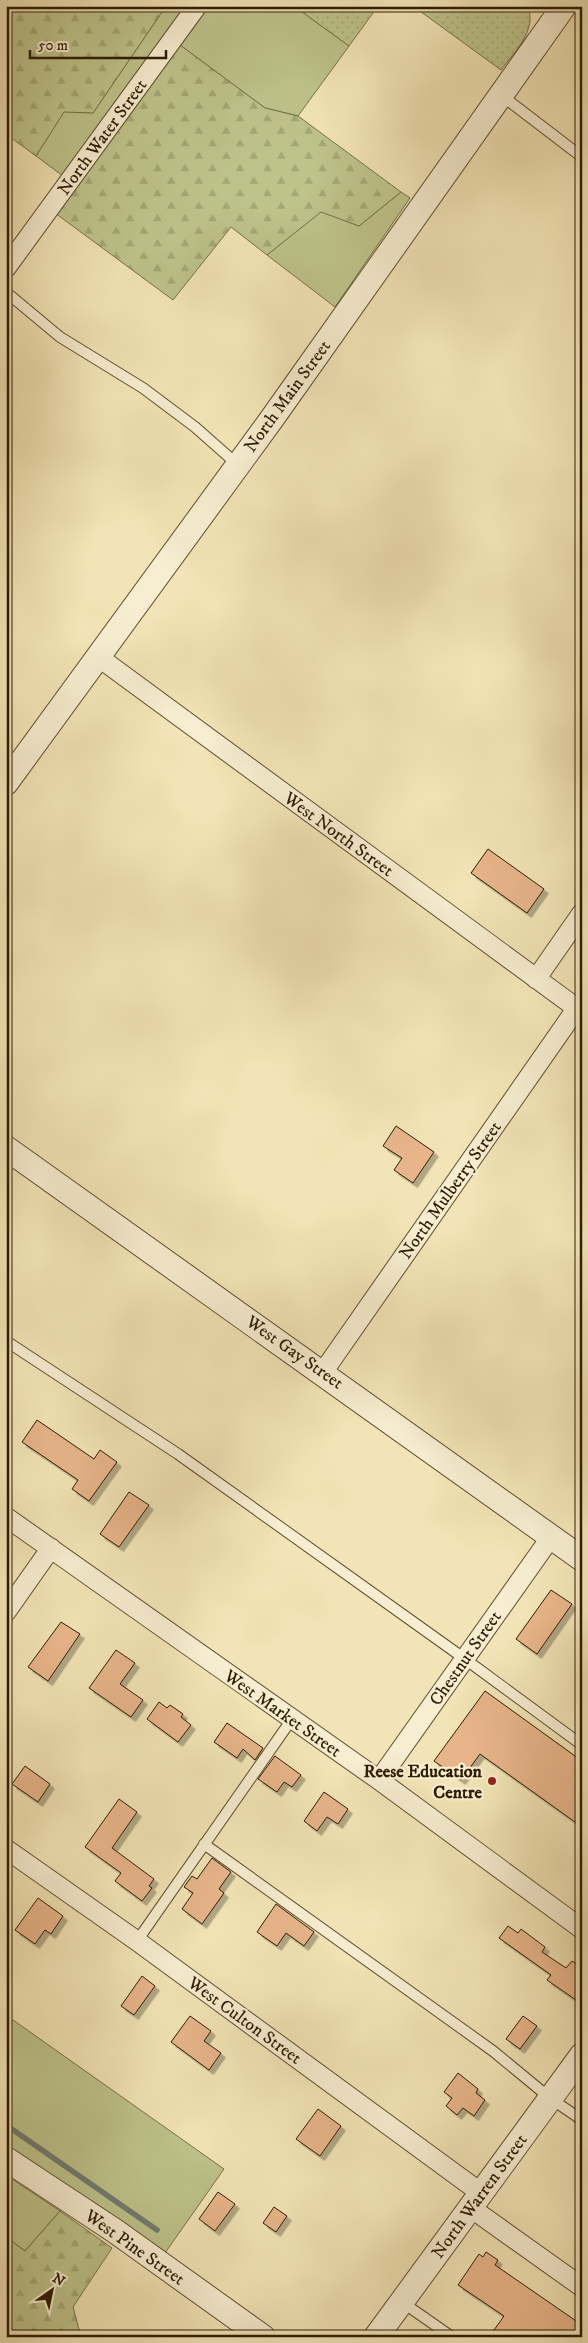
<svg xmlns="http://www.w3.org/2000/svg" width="588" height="2343" font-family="'IM FELL DW Pica',serif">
	<defs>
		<pattern id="forest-firs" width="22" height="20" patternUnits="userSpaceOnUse" patternTransform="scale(1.25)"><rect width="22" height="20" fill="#bec38b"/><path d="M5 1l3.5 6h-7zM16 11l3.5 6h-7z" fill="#a4a776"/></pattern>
		<pattern id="park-dots" width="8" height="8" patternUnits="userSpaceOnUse" patternTransform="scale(1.25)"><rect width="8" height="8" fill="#bec38b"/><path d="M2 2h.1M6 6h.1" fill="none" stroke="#a4a776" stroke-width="1.8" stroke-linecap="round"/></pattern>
		<filter id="shadow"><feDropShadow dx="4.5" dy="4.5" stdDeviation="0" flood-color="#0004"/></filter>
	</defs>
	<rect width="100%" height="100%" fill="#f2e4b6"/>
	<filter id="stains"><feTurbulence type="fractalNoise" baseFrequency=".004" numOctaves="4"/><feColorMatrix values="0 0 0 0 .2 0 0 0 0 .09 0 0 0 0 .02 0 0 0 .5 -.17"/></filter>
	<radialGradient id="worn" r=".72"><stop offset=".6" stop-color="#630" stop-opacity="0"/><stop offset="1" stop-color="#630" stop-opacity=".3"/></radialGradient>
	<path fill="#bec38b" stroke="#767048" d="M 166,6 L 186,6 L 63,176 L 36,156 L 64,111 L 93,113 Z
		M 208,6 L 294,6 L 349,46 L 298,116 L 265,108 L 180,45 Z
		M 401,192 L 410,198 L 335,307 L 267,255 L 321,211 L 359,226 Z
		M 6,2015 L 224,2169 L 165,2253 L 6,2147 Z
		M 6,2175 L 60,2211 L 25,2251 L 6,2237 Z"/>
	<path fill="url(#forest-firs)" stroke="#767048" d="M 6,6 L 166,6 L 93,113 L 64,112 L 36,156 L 6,134 Z
		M 180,45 L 265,108 L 298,116 L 401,192 L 359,226 L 321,212 L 267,255 L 231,227 L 173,300 L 55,213 Z
		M 60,2211 L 112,2248 L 73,2307 L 81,2337 L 6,2337 L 6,2237 L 25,2251 Z"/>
	<path fill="url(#park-dots)" stroke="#767048" d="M 294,6 L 378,6 L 349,46 Z
		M 413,6 L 528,6 C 537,31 515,51 501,70 Z"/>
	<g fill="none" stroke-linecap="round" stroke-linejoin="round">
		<path stroke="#727c71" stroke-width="5.5" d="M 6,2125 L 157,2230"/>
	</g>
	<path fill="#e8b58a" stroke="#2d1c04" filter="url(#shadow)" d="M 488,849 L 544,889 L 527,913 L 471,873 Z
		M 396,1126 L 434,1152 L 413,1183 L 394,1170 L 402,1158 L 383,1146 Z
		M 37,1420 L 94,1459 L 100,1450 L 117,1462 L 89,1501 L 72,1489 L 78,1480 L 22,1442 Z
		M 129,1492 L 149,1505 L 119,1547 L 100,1534 Z
		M 551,1590 L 572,1604 L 537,1654 L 516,1639 Z
		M 61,1622 L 80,1634 L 48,1681 L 28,1667 Z
		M 116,1650 L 135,1663 L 120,1684 L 143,1700 L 131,1717 L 89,1688 Z
		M 485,1691 L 582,1761 L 582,1827 L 480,1754 L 461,1780 L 434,1761 Z
		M 159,1702 L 167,1708 L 170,1705 L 183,1714 L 181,1717 L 191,1725 L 178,1742 L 147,1719 Z
		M 227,1723 L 263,1748 L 255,1760 L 243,1749 L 237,1758 L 214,1742 Z
		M 275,1756 L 301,1775 L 292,1787 L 284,1782 L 277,1792 L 258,1779 Z
		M 25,1766 L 50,1784 L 38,1802 L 12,1784 Z
		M 324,1792 L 348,1809 L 338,1824 L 327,1817 L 317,1831 L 304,1821 Z
		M 119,1799 L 137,1812 L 112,1848 L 154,1879 L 149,1886 L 152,1888 L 142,1901 L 115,1881 L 121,1873 L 85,1847 Z
		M 212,1858 L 231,1872 L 219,1889 L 224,1893 L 202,1924 L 182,1909 L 193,1893 L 184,1887 L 192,1876 L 197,1879 Z
		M 38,1898 L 63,1916 L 51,1934 L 45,1930 L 35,1944 L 15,1930 Z
		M 276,1904 L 314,1932 L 304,1946 L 286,1933 L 277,1946 L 257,1932 Z
		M 508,1926 L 518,1933 L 521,1929 L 545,1947 L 542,1952 L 566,1968 L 572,1961 L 582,1968 L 582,1991 L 576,2000 L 547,1980 L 551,1975 L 499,1938 Z
		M 142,1976 L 155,1986 L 134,2015 L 121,2006 Z
		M 190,2016 L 211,2031 L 204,2041 L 221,2053 L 209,2070 L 171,2042 Z
		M 523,2016 L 537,2026 L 520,2049 L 506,2039 Z
		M 458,2073 L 478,2089 L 476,2093 L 485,2100 L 474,2116 L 463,2108 L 457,2115 L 446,2106 L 452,2098 L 444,2092 Z
		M 318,2109 L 341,2126 L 320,2156 L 296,2139 Z
		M 218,2192 L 235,2204 L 215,2231 L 199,2219 Z
		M 274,2207 L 287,2216 L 276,2232 L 263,2223 Z
		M 486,2252 L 498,2260 L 495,2265 L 582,2325 L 582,2337 L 489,2337 L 504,2316 L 458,2285 L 479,2254 L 483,2257 Z"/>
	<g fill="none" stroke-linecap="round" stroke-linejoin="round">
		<defs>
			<path id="service" d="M 501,95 L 582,157
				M 6,292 L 60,337 L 143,388 L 195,427 L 238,465
				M 6,1341 L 178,1454 L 465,1659 L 582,1745
				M 204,1844 L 493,2051 L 550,2098 L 582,2120
				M 137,1941 L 292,1719
				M 402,2302 L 452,2337"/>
			<path id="minor" d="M 6,268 L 197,6
				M 97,656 L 582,1012
				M 536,979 L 582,913
				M 323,1372 L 577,1008
				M 6,1517 L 379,1780 L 582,1929
				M 6,1612 L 51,1548
				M 379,1780 L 551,1537
				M 6,1849 L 137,1941 L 481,2193
				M 471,2208 L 582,2287"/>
			<path id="tertiary" d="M 6,783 L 271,420 L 564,6
				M 6,1148 L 582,1559
				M 6,2159 L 115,2231 L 263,2337
				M 376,2337 L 582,2055"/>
		</defs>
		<use href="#service" stroke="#5e4e30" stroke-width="12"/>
		<use href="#minor" stroke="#5e4e30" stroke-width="21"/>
		<use href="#tertiary" stroke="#5e4e30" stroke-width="26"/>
		<use href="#service" stroke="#f7edd0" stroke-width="10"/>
		<use href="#minor" stroke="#f7edd0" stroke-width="19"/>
		<use href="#tertiary" stroke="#f7edd0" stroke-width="24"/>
	</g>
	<circle fill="#8f2418" stroke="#f7edd0" stroke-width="2" cx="492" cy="1781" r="5"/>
	<g text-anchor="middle" stroke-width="4.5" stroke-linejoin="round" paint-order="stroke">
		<g font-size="18" fill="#2d1c04" stroke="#f7edd0">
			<text transform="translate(102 137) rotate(-54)" y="6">North Water Street</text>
			<text transform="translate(287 396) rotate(-54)" y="6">North Main Street</text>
			<text transform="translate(339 834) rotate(36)" y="6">West North Street</text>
			<text transform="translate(450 1190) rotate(-55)" y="6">North Mulberry Street</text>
			<text transform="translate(295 1352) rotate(35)" y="6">West Gay Street</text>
			<text transform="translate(465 1658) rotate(-55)" y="6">Chestnut Street</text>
			<text transform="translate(283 1713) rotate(35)" y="6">West Market Street</text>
			<text transform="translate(245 2020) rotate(36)" y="6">West Culton Street</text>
			<text transform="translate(479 2196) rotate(-54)" y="6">North Warren Street</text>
			<text transform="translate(135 2247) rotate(35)" y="6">West Pine Street</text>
		</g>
		<g font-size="18" font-weight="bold" fill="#2d1c04" stroke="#f7edd0" text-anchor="end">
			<text x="482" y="1777">Reese Education<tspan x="482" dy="21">Centre</tspan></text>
		</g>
	</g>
	<rect width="588" height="2343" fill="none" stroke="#f2e4b6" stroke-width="25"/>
	<rect x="8" y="8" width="573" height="2328" fill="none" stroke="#2d1c04" stroke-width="2.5"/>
	<rect x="12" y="12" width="563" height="2318" fill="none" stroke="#2d1c04"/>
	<g transform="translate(52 2290) rotate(33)" stroke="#f7edd0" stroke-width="4" paint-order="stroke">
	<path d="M0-4L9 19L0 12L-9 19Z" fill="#2d1c04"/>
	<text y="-8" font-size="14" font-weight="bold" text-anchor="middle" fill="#2d1c04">N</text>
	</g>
	<path d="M30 50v8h136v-8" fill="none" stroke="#2d1c04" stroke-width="2.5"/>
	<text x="38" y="50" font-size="15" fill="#2d1c04" stroke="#f7edd0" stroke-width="4" paint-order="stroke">50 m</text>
	<rect width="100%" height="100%" filter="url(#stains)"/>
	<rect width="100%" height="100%" fill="url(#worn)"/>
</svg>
